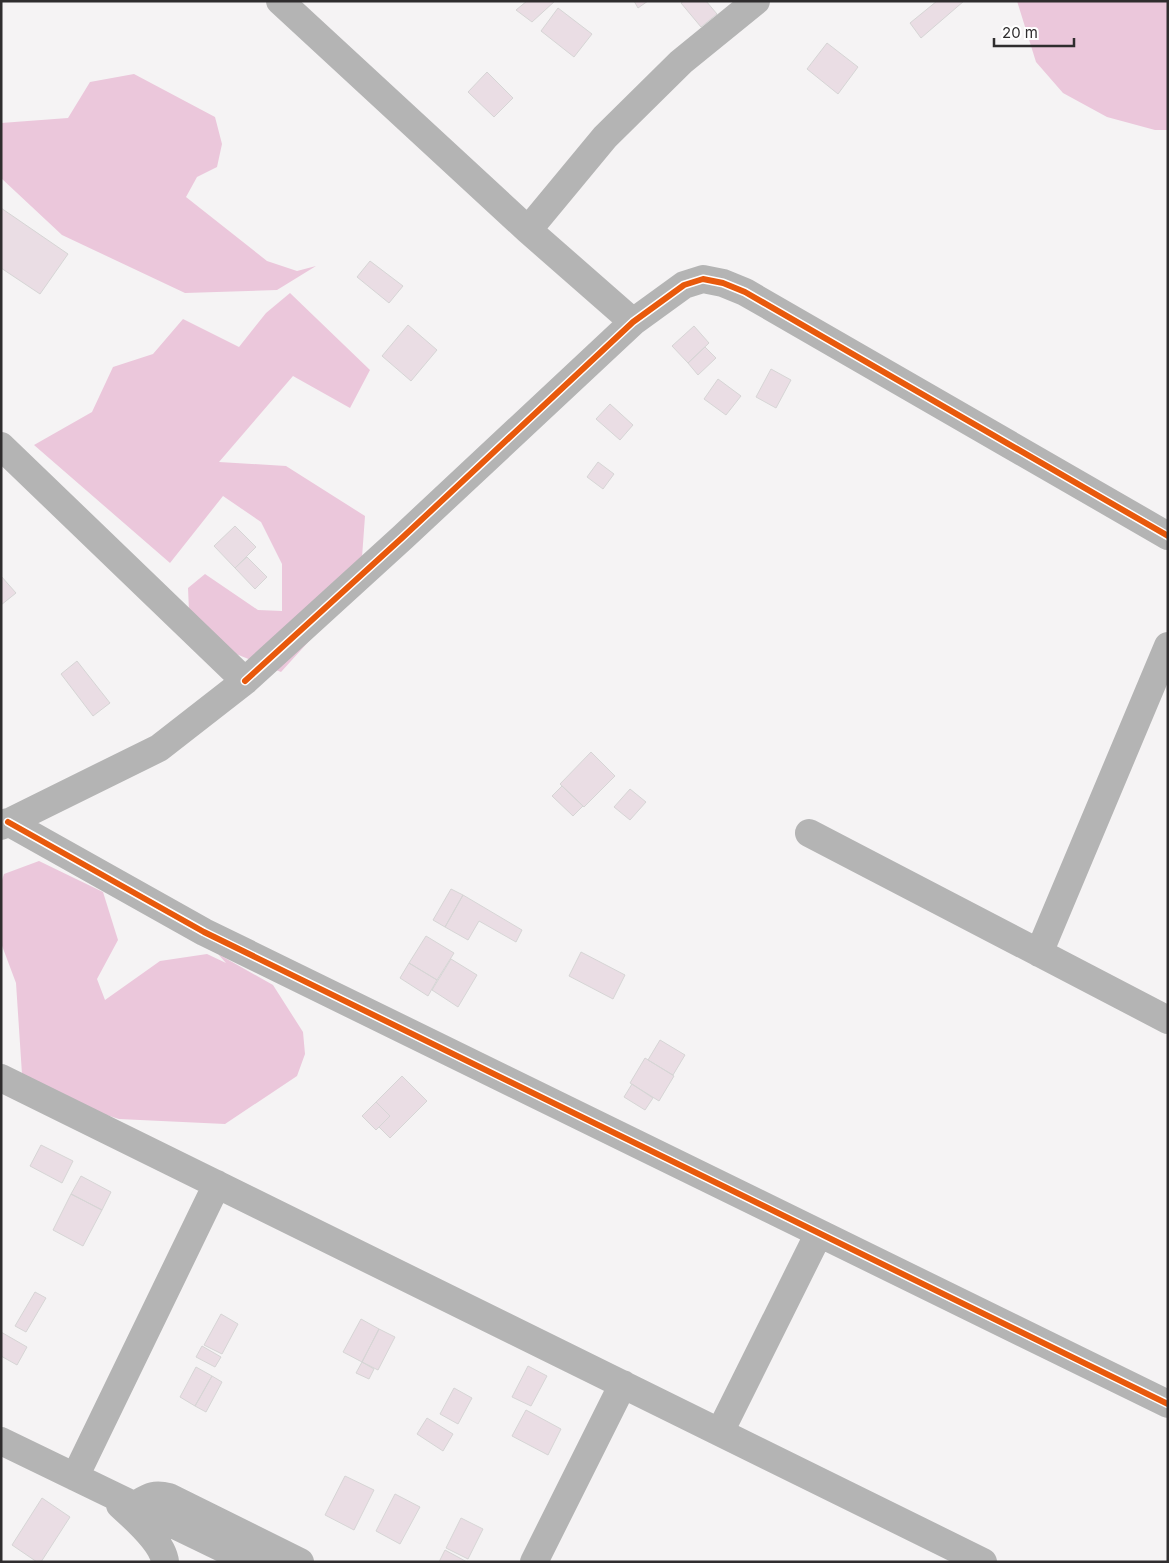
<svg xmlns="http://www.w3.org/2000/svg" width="1169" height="1563" font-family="Inter,sans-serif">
	<rect width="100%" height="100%" fill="#f5f3f4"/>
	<path fill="#ebc7db" d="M 1017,1 L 1168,1 L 1168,130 L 1155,130 L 1107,117 L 1063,93 L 1036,62 Z
		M 134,74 L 215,117 L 222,144 L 217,167 L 197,177 L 186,197 L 267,261 L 297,271 L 316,266 L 277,290 L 185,293 L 62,235 L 1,178 L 1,123 L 68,118 L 90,82 Z
		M 290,293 L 370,370 L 350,408 L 293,376 L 219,462 L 286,466 L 365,516 L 360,585 L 281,672 L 231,652 L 189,611 L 188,588 L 205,574 L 258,610 L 282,611 L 282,564 L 261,522 L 223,496 L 170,563 L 34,445 L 92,412 L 113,367 L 153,354 L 183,319 L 239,347 L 266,313 Z
		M 39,861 L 103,892 L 118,940 L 97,979 L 105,1000 L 160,961 L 207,954 L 226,963 L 218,954 L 273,985 L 303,1032 L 305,1054 L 297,1076 L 225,1124 L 119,1119 L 56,1099 L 22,1074 L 16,983 L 1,943 L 1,883 L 4,874 Z"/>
	<path fill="#eadde4" stroke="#d6d5d5" d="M 527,1 L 555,1 L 532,22 L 516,10 Z
		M 634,1 L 648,1 L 638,8 Z
		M 684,1 L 706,1 L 717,14 L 701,27 L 681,3 Z
		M 937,1 L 964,1 L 921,38 L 910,23 Z
		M 558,8 L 592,34 L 574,57 L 541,31 Z
		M 827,43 L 858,67 L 838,94 L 807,69 Z
		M 487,72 L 513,98 L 494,117 L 468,92 Z
		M 1,208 L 68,254 L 40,294 L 1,268 Z
		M 370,261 L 403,286 L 389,303 L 357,277 Z
		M 408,325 L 437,350 L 411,381 L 382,356 Z
		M 694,326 L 709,343 L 688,363 L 672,346 Z
		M 705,347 L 716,358 L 698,375 L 688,363 Z
		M 771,369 L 791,380 L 776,408 L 756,397 Z
		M 718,379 L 741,396 L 726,415 L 704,399 Z
		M 610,404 L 633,425 L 620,440 L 596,419 Z
		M 598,462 L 614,474 L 603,489 L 587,477 Z
		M 235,526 L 256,547 L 235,568 L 214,546 Z
		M 247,557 L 267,577 L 255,589 L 235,568 Z
		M 1,576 L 16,593 L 1,605 Z
		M 77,661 L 110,703 L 93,716 L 61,674 Z
		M 591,752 L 615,776 L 584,807 L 560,784 Z
		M 562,786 L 583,806 L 573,816 L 552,796 Z
		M 630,789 L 646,802 L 630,820 L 614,807 Z
		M 451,889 L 463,895 L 445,927 L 433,920 Z
		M 463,895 L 522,930 L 516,942 L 479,921 L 468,940 L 445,927 Z
		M 426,936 L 454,953 L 437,980 L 409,963 Z
		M 581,952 L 625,975 L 613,999 L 569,976 Z
		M 451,959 L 477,975 L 458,1007 L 432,990 Z
		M 409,963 L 437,980 L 428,996 L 400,978 Z
		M 660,1040 L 685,1055 L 673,1075 L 648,1060 Z
		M 645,1058 L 674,1076 L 659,1101 L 630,1083 Z
		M 402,1076 L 427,1101 L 390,1138 L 379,1127 L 390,1116 L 376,1102 Z
		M 632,1084 L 653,1098 L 645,1110 L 624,1097 Z
		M 376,1102 L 390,1116 L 376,1130 L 362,1116 Z
		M 41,1145 L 73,1161 L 62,1183 L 30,1166 Z
		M 81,1176 L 111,1192 L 102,1210 L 71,1194 Z
		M 71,1194 L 102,1210 L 83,1246 L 53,1230 Z
		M 35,1292 L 46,1298 L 26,1332 L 15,1326 Z
		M 221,1314 L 238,1324 L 222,1354 L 204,1345 Z
		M 361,1319 L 379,1329 L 362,1362 L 343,1352 Z
		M 379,1329 L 395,1337 L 378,1370 L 362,1362 Z
		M 1,1332 L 27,1347 L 17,1365 L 1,1356 Z
		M 202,1346 L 221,1357 L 215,1367 L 196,1357 Z
		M 362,1362 L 374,1369 L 369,1379 L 356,1373 Z
		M 528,1366 L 547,1376 L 531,1406 L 512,1397 Z
		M 196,1367 L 212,1376 L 195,1406 L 180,1397 Z
		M 212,1376 L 222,1382 L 206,1412 L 195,1406 Z
		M 454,1388 L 472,1398 L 458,1424 L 440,1414 Z
		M 526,1410 L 561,1429 L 548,1455 L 512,1436 Z
		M 427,1418 L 453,1434 L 443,1451 L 417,1434 Z
		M 345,1476 L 374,1490 L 354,1530 L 325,1515 Z
		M 395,1494 L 420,1507 L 400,1544 L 376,1531 Z
		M 42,1498 L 70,1517 L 41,1562 L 37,1562 L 12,1545 Z
		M 461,1518 L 483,1529 L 468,1559 L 446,1548 Z
		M 445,1550 L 467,1562 L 439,1562 Z"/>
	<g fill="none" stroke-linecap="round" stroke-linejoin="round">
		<path stroke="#b4b4b4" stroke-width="28" d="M 280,1 L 528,230 L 633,322
			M 528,230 L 605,137 L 681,62 L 756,1
			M 1,446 L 245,681 L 159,748 L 1,826
			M 245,681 L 403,537 L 633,322 L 684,285 L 703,279 L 723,283 L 745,292 L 1168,536
			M 8,822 L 204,932 L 1168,1404
			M 809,833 L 1168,1020
			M 1039,953 L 1168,646
			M 1,1078 L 983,1562
			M 720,1432 L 819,1233
			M 1,1441 L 251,1562
			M 75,1477 L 217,1184
			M 120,1505 C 134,1518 163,1542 165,1562
			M 135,1505 C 149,1497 153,1493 169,1497 L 300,1562
			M 534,1562 L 623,1384"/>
		<defs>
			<path id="cycleway" d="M 245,681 L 403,537 L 633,322 L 684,285 L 703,279 L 723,283 L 745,292 L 1168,536
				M 8,822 L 204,932 L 1168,1404"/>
		</defs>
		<use href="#cycleway" stroke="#fff" stroke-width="9"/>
		<use href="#cycleway" stroke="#e8590c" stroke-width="6"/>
	</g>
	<rect width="1169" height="1563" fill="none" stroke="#2f2d2e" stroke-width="5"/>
	<path d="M994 38v8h80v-8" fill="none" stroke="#2f2d2e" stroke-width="2.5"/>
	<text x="1002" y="38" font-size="15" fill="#2f2d2e" stroke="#ffffff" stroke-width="4" paint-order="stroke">20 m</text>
</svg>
